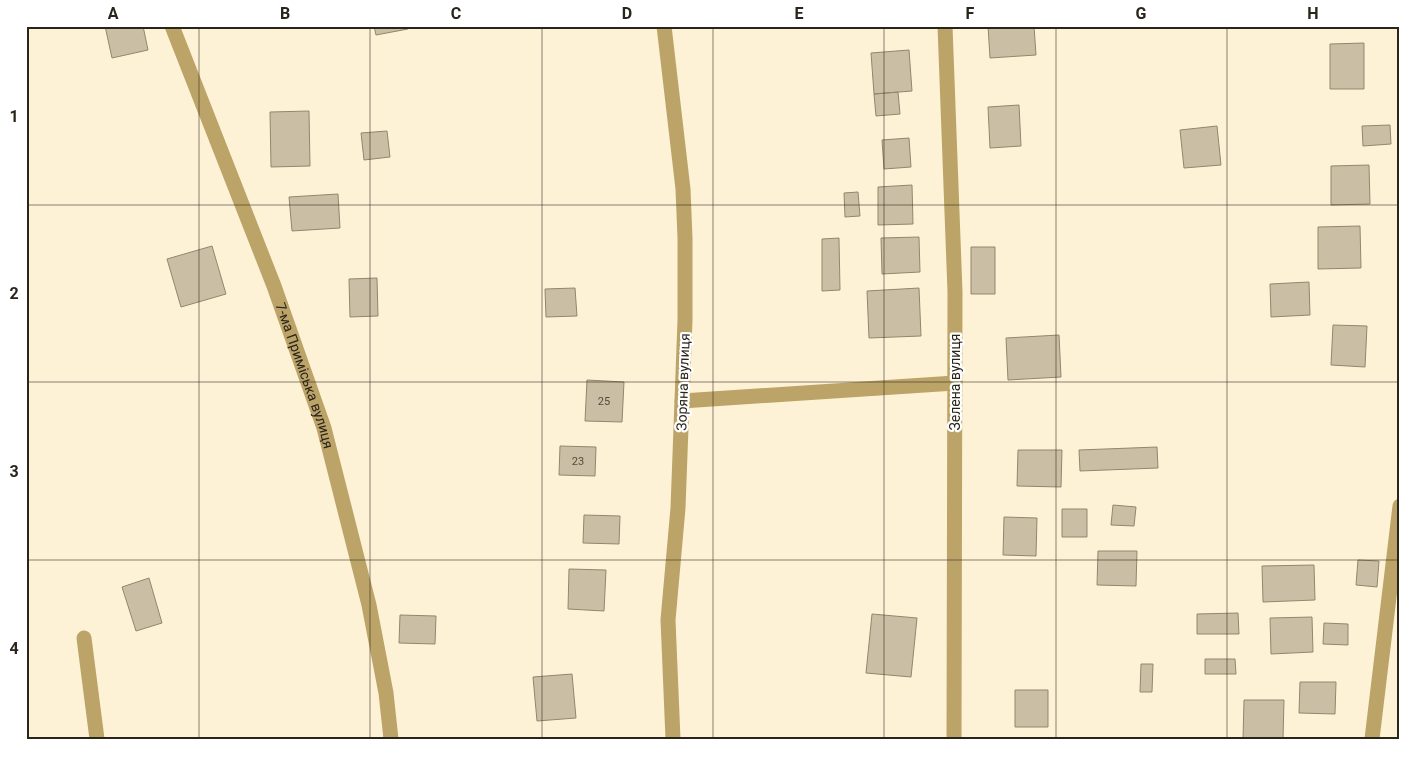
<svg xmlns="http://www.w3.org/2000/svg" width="1426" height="765" font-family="Roboto,sans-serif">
	<rect width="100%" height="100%" fill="#fef2d6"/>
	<path fill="#cabfa5" stroke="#92876e" d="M 105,26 L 143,26 L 148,50 L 112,58 Z
		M 374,26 L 407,26 L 408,29 L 376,35 Z
		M 988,26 L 1034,26 L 1036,55 L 990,58 Z
		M 1364,43 L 1364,89 L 1330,89 L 1330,44 Z
		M 909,50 L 912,91 L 874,94 L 871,53 Z
		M 898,92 L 900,114 L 876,116 L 874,94 Z
		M 1019,105 L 1021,146 L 990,148 L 988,107 Z
		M 309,111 L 310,166 L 271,167 L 270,112 Z
		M 1390,125 L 1391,144 L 1363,146 L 1362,126 Z
		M 1217,126 L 1221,165 L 1184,168 L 1180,130 Z
		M 387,131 L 390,157 L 364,160 L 361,133 Z
		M 909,138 L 911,167 L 884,169 L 882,140 Z
		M 1369,165 L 1370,204 L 1331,205 L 1331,166 Z
		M 912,185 L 913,224 L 878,225 L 878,187 Z
		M 858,192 L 860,216 L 845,217 L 844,193 Z
		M 338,194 L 340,228 L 292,231 L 289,197 Z
		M 1360,226 L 1361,268 L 1318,269 L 1318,227 Z
		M 919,237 L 920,272 L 882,274 L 881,238 Z
		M 839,238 L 840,290 L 822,291 L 822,239 Z
		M 212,246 L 226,294 L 181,307 L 167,259 Z
		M 971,247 L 995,247 L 995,294 L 971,294 Z
		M 377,278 L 378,316 L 350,317 L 349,279 Z
		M 1309,282 L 1310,315 L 1271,317 L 1270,284 Z
		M 575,288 L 577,316 L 546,317 L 545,289 Z
		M 919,288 L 921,336 L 869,338 L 867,291 Z
		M 1333,325 L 1367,326 L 1365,367 L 1331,365 Z
		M 1059,335 L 1061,377 L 1008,380 L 1006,338 Z
		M 587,380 L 624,382 L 622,422 L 585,421 Z
		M 560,446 L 596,447 L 595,476 L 559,475 Z
		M 1157,447 L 1158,468 L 1080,471 L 1079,450 Z
		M 1018,450 L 1062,450 L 1061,487 L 1017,486 Z
		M 1113,505 L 1136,507 L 1134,526 L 1111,525 Z
		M 1062,509 L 1087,509 L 1087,537 L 1062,537 Z
		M 584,515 L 620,516 L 619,544 L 583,543 Z
		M 1004,517 L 1037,518 L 1036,556 L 1003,555 Z
		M 1098,551 L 1137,551 L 1136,586 L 1097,585 Z
		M 1358,560 L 1379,561 L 1377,587 L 1356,585 Z
		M 1314,565 L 1315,600 L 1263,602 L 1262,566 Z
		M 569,569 L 606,570 L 604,611 L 568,609 Z
		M 149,578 L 162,623 L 136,631 L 122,587 Z
		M 1238,613 L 1239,634 L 1197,634 L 1197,614 Z
		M 872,614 L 917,618 L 911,677 L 866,673 Z
		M 400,615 L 436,616 L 435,644 L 399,643 Z
		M 1312,617 L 1313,652 L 1271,654 L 1270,618 Z
		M 1324,623 L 1348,624 L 1348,645 L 1323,644 Z
		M 1205,659 L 1235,659 L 1236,674 L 1205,674 Z
		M 1141,664 L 1153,664 L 1152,692 L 1140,692 Z
		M 572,674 L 576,718 L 537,721 L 533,677 Z
		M 1300,682 L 1336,682 L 1335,714 L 1299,713 Z
		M 1015,690 L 1048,690 L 1048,727 L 1015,727 Z
		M 1244,700 L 1284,700 L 1283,739 L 1243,739 Z"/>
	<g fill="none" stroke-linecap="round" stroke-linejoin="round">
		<g stroke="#bca469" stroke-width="15">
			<path id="s1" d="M 172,26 L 274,286 L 324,428 L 369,605 L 386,693 L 391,739"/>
			<path d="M 664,26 L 683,189 L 685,238 L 685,320 L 678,508 L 668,620 L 673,739"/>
			<path d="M 945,26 L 955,292 L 954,739"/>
			<path d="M 682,401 L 955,383"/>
			<path d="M 84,638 L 97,739"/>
			<path d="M 1372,739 L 1400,506"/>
		</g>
	</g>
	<path fill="none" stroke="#29251b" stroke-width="1" stroke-opacity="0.55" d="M 199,26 L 199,739M 370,26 L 370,739M 542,26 L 542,739M 713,26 L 713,739M 884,26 L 884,739M 1056,26 L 1056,739M 1227,26 L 1227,739M 26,205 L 1400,205M 26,382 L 1400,382M 26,560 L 1400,560"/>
	<g text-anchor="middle" stroke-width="4.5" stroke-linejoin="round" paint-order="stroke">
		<g font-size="11" fill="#514c3e">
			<text x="604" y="405">25</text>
			<text x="578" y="465">23</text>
		</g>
		<g font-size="14" fill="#29251b" stroke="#fff">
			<text dy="5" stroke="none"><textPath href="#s1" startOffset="374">7-ма Приміська вулиця</textPath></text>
			<text transform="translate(683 382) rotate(-88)" y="5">Зоряна вулиця</text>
			<text transform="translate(955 382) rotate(-90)" y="5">Зелена вулиця</text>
		</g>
	</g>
	<rect width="1426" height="765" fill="none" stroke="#ffffff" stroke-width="55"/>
	<rect x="28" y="28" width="1370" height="710" fill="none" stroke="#29251b" stroke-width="2"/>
	<g font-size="16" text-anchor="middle" font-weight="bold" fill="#29251b">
		<text x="113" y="19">A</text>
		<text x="285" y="19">B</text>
		<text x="456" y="19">C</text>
		<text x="627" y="19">D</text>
		<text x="799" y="19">E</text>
		<text x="970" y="19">F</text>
		<text x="1141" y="19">G</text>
		<text x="1313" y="19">H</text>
		<text x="14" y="122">1</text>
		<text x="14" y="299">2</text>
		<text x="14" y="477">3</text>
		<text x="14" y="654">4</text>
	</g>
</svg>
